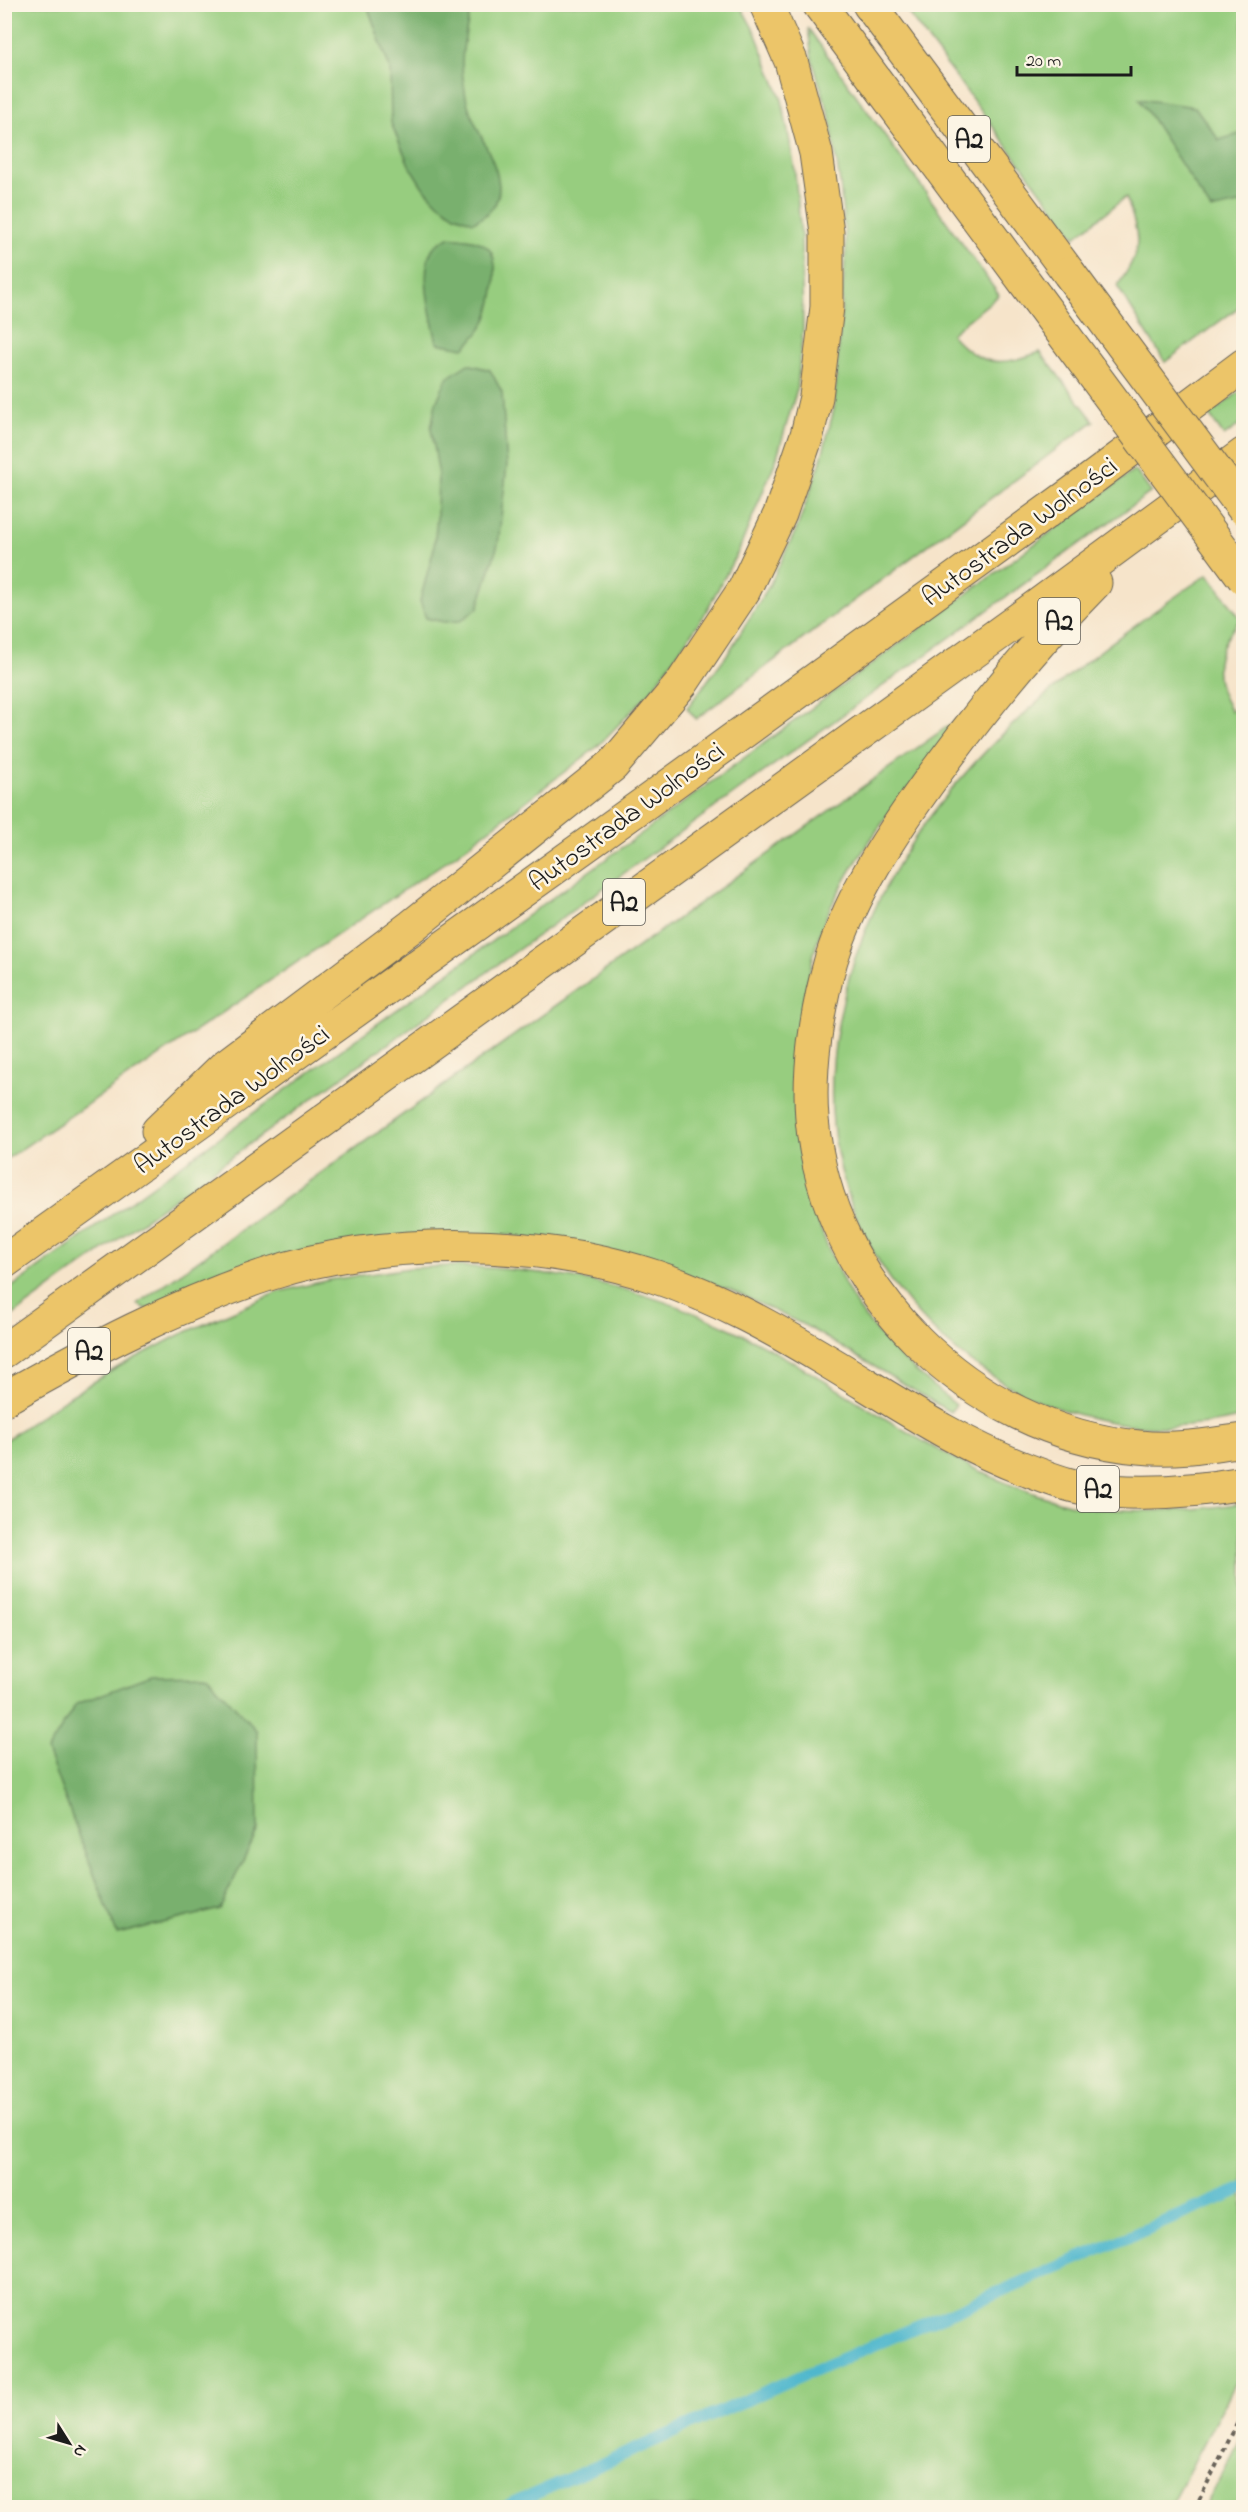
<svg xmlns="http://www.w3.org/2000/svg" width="1248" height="2512" font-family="'Indie Flower',sans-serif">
	<rect width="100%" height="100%" fill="#fcf5e5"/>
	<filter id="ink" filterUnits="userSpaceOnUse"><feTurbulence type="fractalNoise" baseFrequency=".0167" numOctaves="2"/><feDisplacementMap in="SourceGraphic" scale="12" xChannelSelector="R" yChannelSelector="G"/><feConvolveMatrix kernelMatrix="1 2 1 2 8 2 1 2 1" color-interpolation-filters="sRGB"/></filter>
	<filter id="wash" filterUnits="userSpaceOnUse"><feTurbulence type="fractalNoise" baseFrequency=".008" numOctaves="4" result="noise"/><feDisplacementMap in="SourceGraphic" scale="24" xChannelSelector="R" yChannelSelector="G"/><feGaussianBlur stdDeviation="1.35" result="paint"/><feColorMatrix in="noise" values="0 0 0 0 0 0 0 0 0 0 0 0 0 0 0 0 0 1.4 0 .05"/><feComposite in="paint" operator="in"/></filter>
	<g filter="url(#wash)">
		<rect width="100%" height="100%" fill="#f6e4ca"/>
		<path fill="#97cd7f" stroke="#5a744e" stroke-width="1.5" d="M 1209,4 L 1243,10 L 1243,304 L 1165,362 L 1117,286 C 1144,250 1140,237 1126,197 L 1075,237 L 902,5 Z
			M 5,5 L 740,5 L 755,32 L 782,100 L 794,164 L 801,235 L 803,328 L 797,389 L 776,460 L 739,550 L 703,617 L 651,691 L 597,747 L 457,854 L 5,1160 Z
			M 808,28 L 999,295 L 951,334 C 980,368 1001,366 1040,352 L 1094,421 L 696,719 L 687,708 L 729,652 L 769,586 L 797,528 L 820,464 L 834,409 L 846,248 L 840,183 L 830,117 L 812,60 Z
			M 1243,389 L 1243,422 L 1224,436 L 1209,415 Z
			M 1135,470 L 1151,492 L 5,1321 L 5,1292 L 638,836 Z
			M 1208,574 L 1241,619 C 1215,648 1209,676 1231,711 L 1244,702 L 1243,1417 C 1059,1464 872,1336 837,1152 C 821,1068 843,973 880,898 C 949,757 1082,660 1208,574 Z
			M 969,711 C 919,776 862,840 827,915 C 817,937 812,961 807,984 C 786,1075 791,1159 827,1245 C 836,1266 845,1287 857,1306 C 883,1345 920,1376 956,1405 L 950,1412 L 808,1327 L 731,1290 L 511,1235 L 146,1309 L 137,1304 Z
			M 451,1266 C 553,1269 638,1285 731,1329 C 849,1385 947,1476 1077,1506 C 1087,1509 1098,1509 1108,1509 C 1154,1513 1198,1510 1243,1503 L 1243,2369 L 1170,2507 L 5,2508 L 4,1441 L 67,1398 L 120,1366 L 177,1336 L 278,1292 L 329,1280 L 410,1268 Z
			M 1243,2435 L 1243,2507 L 1205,2507 Z"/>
		<path fill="#79b06e" stroke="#4a6645" stroke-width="1.5" d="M 367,5 L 468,5 L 470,12 C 465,36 459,60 464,84 C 465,93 467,103 470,111 C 482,147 527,199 473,222 L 455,215 L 438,203 L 422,186 L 409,165 L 391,123 L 390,69 Z
			M 1139,99 L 1195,107 L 1219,140 L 1243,133 L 1243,203 L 1211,210 Z
			M 449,237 C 462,239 480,238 489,249 C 501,262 493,303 487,318 C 482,330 473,340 464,348 L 437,343 C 432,319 418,270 433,248 C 436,244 444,240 449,237 Z
			M 468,364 L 490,370 L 502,392 L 507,465 L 498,544 L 478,608 L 460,621 L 444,622 L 426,618 L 420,601 L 434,548 L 437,517 L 438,470 L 431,428 L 436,403 L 447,378 Z
			M 206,1675 L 257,1731 L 258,1829 L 220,1909 L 117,1934 L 47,1751 L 76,1704 L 151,1676 Z"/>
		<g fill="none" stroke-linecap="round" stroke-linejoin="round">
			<path stroke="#4fb7cd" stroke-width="12" d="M 503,2508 L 787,2382 L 1244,2188"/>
		</g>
	</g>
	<g filter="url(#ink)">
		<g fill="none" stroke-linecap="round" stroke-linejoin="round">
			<defs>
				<path id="highway" d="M 819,4 L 1036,297
					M 869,4 L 1069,273
					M 1095,583 C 1037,642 985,705 936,772 C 893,831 853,890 831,960 C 817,1009 808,1068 812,1119 C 827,1289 970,1431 1139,1447 C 1174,1451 1209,1445 1244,1440
					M 158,1131 L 224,1067 L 412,926 L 613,765 L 682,683 L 744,590 L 780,514 L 807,435 L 816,397 L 827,307 L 827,232 L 816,153 L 791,61 L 766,4
					M 4,1262 L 648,801 L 1074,492 L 1244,365
					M 4,1351 L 1015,622 L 1244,454
					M 4,1399 C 90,1350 175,1305 269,1274 C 385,1236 541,1238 656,1277 C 717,1297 774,1329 829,1362 C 894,1401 956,1443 1027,1470 C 1045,1477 1065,1485 1084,1488 C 1137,1496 1191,1492 1244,1483"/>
			</defs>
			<use href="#highway" stroke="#686259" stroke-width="35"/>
			<path stroke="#686259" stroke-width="4" stroke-dasharray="4.5 4.5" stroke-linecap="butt" d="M 1195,2508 L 1244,2410"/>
			<use href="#highway" stroke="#ecc569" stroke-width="33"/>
			<defs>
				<path id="highway-bridge" d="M 1069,273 L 1244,509
					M 1036,297 L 1244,578"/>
			</defs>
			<use href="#highway-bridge" stroke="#686259" stroke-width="35" stroke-linecap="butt"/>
			<use href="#highway-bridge" stroke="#ecc569" stroke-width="33"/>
		</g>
	</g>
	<g text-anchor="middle" stroke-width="5" stroke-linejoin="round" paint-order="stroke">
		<g fill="#fcf5e5" stroke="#5f5d58" stroke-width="1.5">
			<rect x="948" y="116" width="42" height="46" rx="4.5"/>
			<rect x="1038" y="598" width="42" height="46" rx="4.5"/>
			<rect x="603" y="879" width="42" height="46" rx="4.5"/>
			<rect x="68" y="1328" width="42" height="46" rx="4.5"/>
			<rect x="1077" y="1466" width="42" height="46" rx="4.5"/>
		</g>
		<g font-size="26" font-weight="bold" fill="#1c1c1c">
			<text x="969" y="148">A2</text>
			<text x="1059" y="630">A2</text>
			<text x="624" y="911">A2</text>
			<text x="89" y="1360">A2</text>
			<text x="1098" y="1498">A2</text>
		</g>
		<g font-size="27" fill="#1c1c1c" stroke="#fcf5e5">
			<text transform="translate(1019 531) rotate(-36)" y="9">Autostrada Wolności</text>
			<text transform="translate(626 816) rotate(-36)" y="9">Autostrada Wolności</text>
			<text transform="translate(231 1099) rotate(-36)" y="9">Autostrada Wolności</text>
		</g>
	</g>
	<rect width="1248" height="2512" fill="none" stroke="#fcf5e5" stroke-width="24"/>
	<g transform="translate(69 2443) rotate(127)" stroke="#fcf5e5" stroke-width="4.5" paint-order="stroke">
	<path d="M0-4.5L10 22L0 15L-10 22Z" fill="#1c1c1c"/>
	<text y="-9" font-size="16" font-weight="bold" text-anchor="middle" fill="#1c1c1c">N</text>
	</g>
	<path d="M1017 66v9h114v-9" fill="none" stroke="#1c1c1c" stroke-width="3"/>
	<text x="1026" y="66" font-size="18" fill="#1c1c1c" stroke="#fcf5e5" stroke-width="4.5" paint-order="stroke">20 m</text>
</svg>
